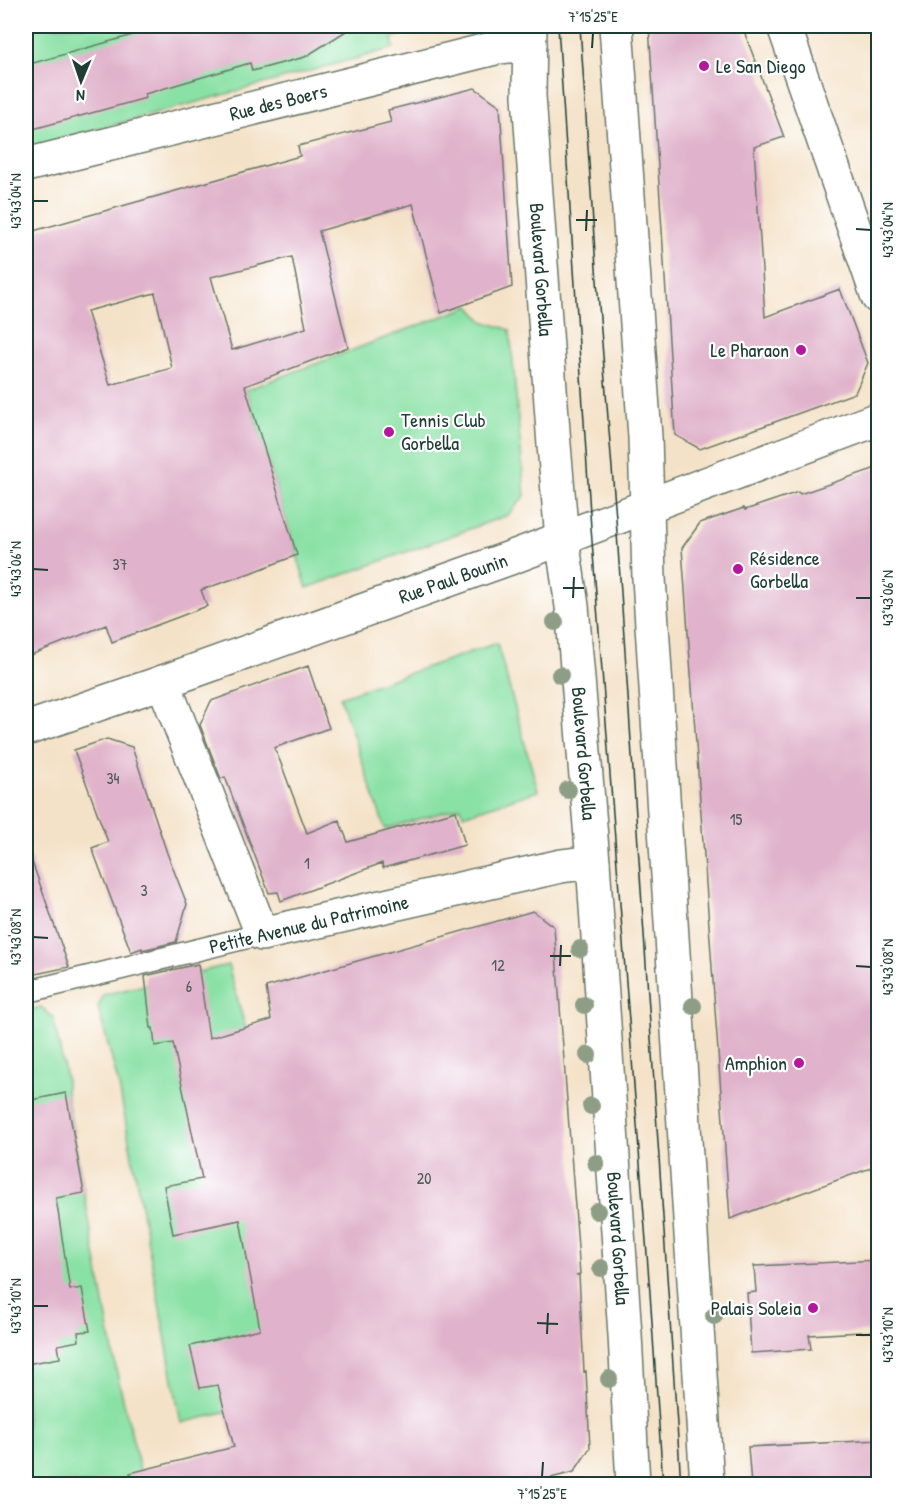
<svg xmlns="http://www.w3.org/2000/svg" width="904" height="1510" font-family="'Patrick Hand',sans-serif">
	<rect width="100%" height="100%" fill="#fff"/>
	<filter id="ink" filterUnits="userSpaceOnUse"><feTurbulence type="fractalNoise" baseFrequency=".0167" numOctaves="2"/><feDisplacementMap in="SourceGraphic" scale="12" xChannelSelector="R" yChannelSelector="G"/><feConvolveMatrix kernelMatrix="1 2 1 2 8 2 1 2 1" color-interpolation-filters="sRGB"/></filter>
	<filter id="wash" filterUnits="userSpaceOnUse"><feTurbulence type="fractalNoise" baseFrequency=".008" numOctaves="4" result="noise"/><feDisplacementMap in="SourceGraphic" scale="24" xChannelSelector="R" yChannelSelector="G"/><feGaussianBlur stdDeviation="1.35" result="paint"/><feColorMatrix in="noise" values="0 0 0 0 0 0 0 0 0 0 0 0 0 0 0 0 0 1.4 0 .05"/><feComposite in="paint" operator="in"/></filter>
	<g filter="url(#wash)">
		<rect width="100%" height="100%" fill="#f4e2c8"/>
		<path fill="#8ae1a5" stroke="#548f6c" stroke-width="1.5" d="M 26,26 L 430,26 L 430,27 L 392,38 L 394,48 L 26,149 Z
			M 470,306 L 483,321 L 510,330 L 525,496 L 508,515 L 307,588 L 246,390 Z
			M 497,643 L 538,791 L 463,815 L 461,807 L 385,829 L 340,697 Z
			M 228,965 L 256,1066 L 376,1377 L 181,1423 L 119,1086 L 98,1007 L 103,995 Z
			M 41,1007 L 53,1017 L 66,1078 L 66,1093 L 116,1369 L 140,1470 L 134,1484 L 26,1484 L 26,1011 Z"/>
		<g id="blocks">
			<path fill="#e0b2cb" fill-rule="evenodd" d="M 145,26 L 354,26 L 305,57 L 252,71 L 250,63 L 145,94 L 146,98 L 26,131 L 26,65 L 147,31 Z
				M 649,26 L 742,26 L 784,137 L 754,147 L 765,317 L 840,289 L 868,363 L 855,393 L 700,449 L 675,435 Z
				M 475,88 L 500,106 L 512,287 L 441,313 L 413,204 L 319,231 L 348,347 L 245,386 L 297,555 L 256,571 L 201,590 L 207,606 L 181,616 L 112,642 L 106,625 L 26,657 L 26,233 L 300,156 L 298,146 L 391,122 L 388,110 ZM 292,257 L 306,328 L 232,350 L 211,277 ZM 155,293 L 172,368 L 110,385 L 87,311 Z
				M 879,467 L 879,1165 L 730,1219 L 682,548 L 700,523 L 744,508 L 745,510 L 798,492 L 800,494 Z
				M 308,666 L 329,728 L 274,748 L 280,761 L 307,833 L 339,820 L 348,842 L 456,811 L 465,845 L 383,868 L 382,863 L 281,901 L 278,892 L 269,893 L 225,777 L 221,779 L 200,725 L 211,701 Z
				M 107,739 L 132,747 L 167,853 L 187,904 L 176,942 L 142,950 L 142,948 L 131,952 L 92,848 L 108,842 L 74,750 Z
				M 30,856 L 69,967 L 26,976 L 26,857 Z
				M 533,911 L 554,927 L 580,1274 L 576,1275 L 579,1275 L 584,1372 L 586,1371 L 590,1448 L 574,1472 L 524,1485 L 131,1485 L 130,1473 L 234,1447 L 218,1385 L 200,1388 L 190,1346 L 260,1329 L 240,1220 L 173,1234 L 164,1186 L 202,1179 L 173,1043 L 155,1046 L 153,1028 L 151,1028 L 145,976 L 198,964 L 209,1038 L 271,1020 L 266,987 Z
				M 66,1093 L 84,1193 L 56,1198 L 70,1290 L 82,1288 L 90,1331 L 78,1332 L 79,1341 L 58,1345 L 60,1358 L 26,1364 L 26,1101 Z
				M 879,1260 L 879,1331 L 809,1335 L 811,1349 L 751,1353 L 747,1293 L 756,1292 L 754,1266 Z
				M 879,1440 L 879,1485 L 751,1485 L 748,1447 Z"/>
		</g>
	</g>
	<g filter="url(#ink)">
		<use href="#blocks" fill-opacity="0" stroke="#6a7768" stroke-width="1.5"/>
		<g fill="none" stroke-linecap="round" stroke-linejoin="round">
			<defs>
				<path id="service" d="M 26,992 L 262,934"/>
				<g id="minor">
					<path d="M 784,26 L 878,297"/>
					<path id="s1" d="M 26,165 L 499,47 L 530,44"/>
					<path d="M 163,682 L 262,934 L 561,866 L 593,862"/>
					<path id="s2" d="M 26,729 L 163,682 L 510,558 L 878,419"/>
				</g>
				<g id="primary">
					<path id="s3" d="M 530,26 L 529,96 L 554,445 L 562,539 L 572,606 L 593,862 L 625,1335 L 633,1484"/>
					<path d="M 616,26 L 645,437 L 649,578 L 707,1484"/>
				</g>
			</defs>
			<use href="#service" stroke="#6a7768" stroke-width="24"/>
			<use href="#minor" stroke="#6a7768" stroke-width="36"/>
			<use href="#primary" stroke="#6a7768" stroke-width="36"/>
			<use href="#service" stroke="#fff" stroke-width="21"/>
			<use href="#minor" stroke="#fff" stroke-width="33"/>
			<use href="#primary" stroke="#fff" stroke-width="33"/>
			<path stroke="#1f3d34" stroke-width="1.5" d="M 558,26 L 591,528 L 650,1293 L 663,1484
				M 580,26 L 596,268 L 616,518 L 681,1484"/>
		</g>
		<g fill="#8e9e86">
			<circle cx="555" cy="622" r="9"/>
			<circle cx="560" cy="675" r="9"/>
			<circle cx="568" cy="790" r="9"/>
			<circle cx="580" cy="949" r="9"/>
			<circle cx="584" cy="1005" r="9"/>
			<circle cx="693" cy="1006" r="9"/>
			<circle cx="588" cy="1055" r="9"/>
			<circle cx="591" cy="1106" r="9"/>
			<circle cx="596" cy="1163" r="9"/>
			<circle cx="597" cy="1211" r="9"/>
			<circle cx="601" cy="1268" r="9"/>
			<circle cx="714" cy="1316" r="9"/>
			<circle cx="609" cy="1379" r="9"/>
		</g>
	</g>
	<path fill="none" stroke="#1f3d34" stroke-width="2" d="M 592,48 L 593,33M 33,201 L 48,201M 576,220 L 597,220M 856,229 L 871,230M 586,231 L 587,210M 33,569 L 48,570M 563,588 L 584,588M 573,598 L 574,577M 856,598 L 871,598M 33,937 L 48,938M 550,956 L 571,956M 560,966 L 561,945M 856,966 L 871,967M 33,1306 L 48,1306M 537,1323 L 558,1324M 547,1334 L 548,1313M 856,1335 L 871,1335M 542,1477 L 543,1462"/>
	<g fill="#b5179e" stroke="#fff" stroke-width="2">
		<circle cx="704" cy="66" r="6"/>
		<circle cx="801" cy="350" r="6"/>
		<circle cx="389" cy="432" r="6"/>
		<circle cx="738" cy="569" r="6"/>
		<circle cx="799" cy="1063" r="6"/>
		<circle cx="813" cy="1308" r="6"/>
	</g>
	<g text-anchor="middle" stroke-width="4.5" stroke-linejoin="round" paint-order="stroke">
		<g font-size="16" fill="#4f5a5a">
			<text x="120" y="570">37</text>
			<text x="113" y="784">34</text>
			<text x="736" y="825">15</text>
			<text x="307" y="869">1</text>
			<text x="144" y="896">3</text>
			<text x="498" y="971">12</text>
			<text x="189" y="992">6</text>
			<text x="424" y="1184">20</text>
		</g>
		<g font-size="20" fill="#1f3d34" stroke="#fff" text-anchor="start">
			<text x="716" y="73">Le San Diego</text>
			<text x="789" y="357" text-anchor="end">Le Pharaon</text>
			<text x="401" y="427">Tennis Club<tspan x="401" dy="23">Gorbella</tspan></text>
			<text x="750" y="565">Résidence<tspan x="750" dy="23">Gorbella</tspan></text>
			<text x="787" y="1070" text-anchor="end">Amphion</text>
			<text x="801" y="1315" text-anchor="end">Palais Soleia</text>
		</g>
		<g font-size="20" fill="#1f3d34" stroke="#fff">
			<text dy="7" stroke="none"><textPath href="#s1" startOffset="260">Rue des Boers</textPath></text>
			<text dy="7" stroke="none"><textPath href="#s3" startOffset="244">Boulevard Gorbella</textPath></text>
			<text dy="7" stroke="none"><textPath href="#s2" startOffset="453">Rue Paul Bounin</textPath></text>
			<text dy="7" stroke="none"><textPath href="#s3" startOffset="730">Boulevard Gorbella</textPath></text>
			<text transform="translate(309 924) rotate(-13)" y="7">Petite Avenue du Patrimoine</text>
			<text dy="7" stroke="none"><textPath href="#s3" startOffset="1216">Boulevard Gorbella</textPath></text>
		</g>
	</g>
	<rect width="904" height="1510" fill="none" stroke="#fff" stroke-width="66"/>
	<g transform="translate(81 81) rotate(182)" stroke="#ffffff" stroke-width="4.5" paint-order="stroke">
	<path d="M0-4.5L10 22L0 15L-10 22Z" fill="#1f3d34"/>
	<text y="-9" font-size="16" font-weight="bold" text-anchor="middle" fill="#1f3d34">N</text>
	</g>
	<rect x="33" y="33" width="838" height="1444" fill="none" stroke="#1f3d34" stroke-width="2"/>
	<g font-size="15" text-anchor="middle" fill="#1f3d34">
		<text x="593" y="22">7°15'25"E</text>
		<text transform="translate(16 201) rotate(-90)" y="5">43°43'04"N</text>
		<text transform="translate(888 230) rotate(-90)" y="5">43°43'04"N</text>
		<text transform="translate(16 569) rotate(-90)" y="5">43°43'06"N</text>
		<text transform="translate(888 598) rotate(-90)" y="5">43°43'06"N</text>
		<text transform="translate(16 937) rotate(-90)" y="5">43°43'08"N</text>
		<text transform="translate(888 967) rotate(-90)" y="5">43°43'08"N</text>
		<text transform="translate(16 1306) rotate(-90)" y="5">43°43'10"N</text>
		<text transform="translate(888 1335) rotate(-90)" y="5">43°43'10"N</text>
		<text x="542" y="1499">7°15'25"E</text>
	</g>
</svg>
